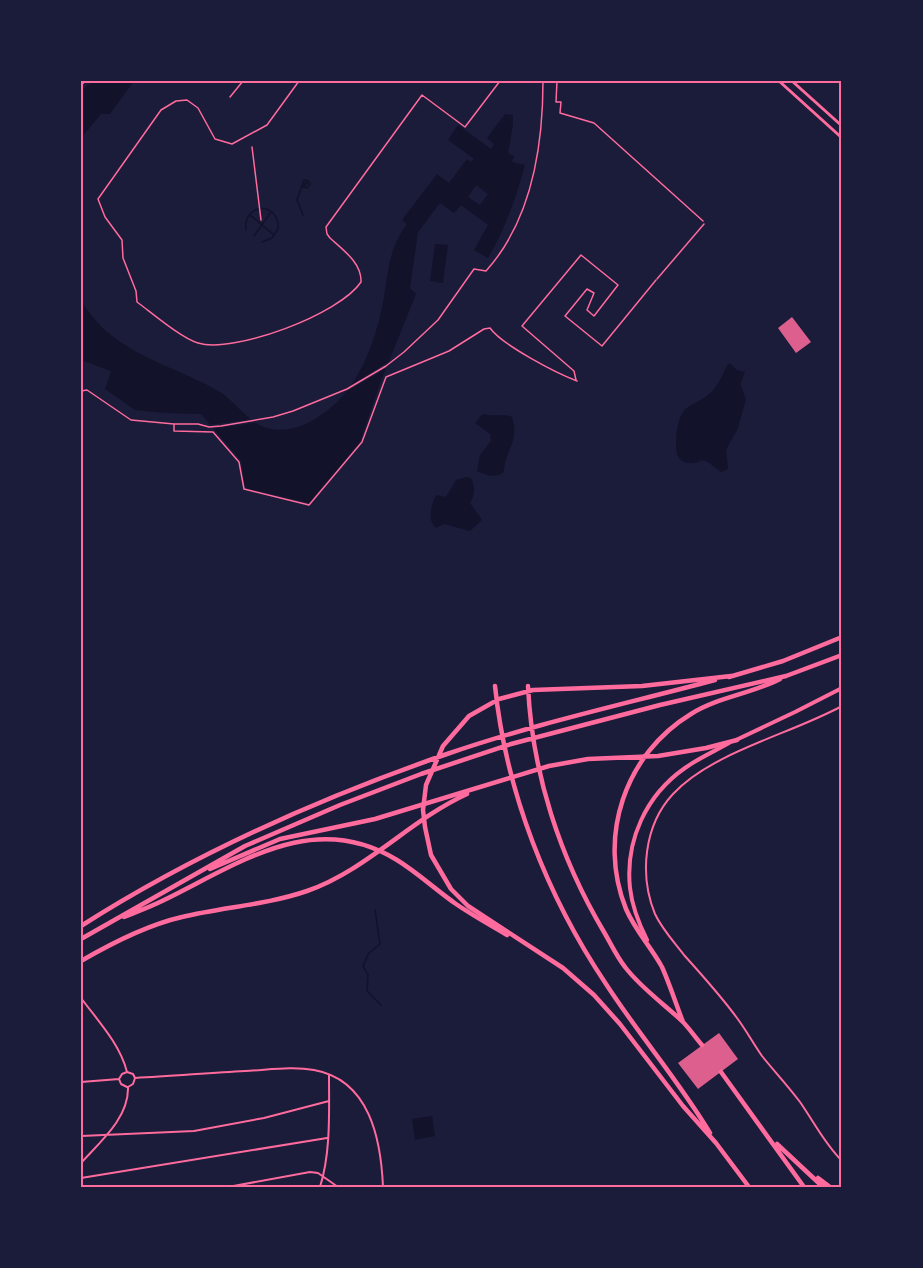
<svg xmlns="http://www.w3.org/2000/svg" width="923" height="1268" font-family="Quicksand,sans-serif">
	<rect width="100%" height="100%" fill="#1b1b3a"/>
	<path fill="#12122b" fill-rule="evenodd" d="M 93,81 L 134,81 L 110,114 L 101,114 L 81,138 L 81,91 Z
		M 505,114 L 513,115 L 513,124 L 508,154 L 514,156 L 512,162 L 525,165 C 516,198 505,229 488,258 L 474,250 L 488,225 L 461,205 L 454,213 L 440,203 L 418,232 L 410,288 L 416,294 L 381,381 L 360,442 L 309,503 L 245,488 L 241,461 L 201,414 L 165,413 L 135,410 L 105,389 L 111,371 L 81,360 L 81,301 C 90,314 99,326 111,335 C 143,361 185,371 220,392 C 237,403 247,422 267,428 C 285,433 303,427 318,417 C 359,392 376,341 384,297 C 388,270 390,246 407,224 L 402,220 L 437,174 L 449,183 L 467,159 L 471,162 L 474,159 L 448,140 L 458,125 L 491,149 L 494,144 L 487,138 ZM 476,185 L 488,194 L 480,205 L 468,197 Z
		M 435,244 L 448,245 L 443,283 L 430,281 Z
		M 728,364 L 731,364 L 737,370 L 745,372 L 740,384 L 746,399 L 738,428 L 726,450 L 728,469 L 721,472 L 708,462 L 702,460 C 696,464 686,465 680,459 C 676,455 676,448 676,442 C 679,393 697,413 717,385 C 721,379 724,371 728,364 Z
		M 483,414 C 494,417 503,413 512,417 C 520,442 504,452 504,472 C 495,479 486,475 477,471 L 480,455 L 491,441 L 490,434 L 475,423 Z
		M 466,477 L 471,478 C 475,486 475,495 470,503 L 482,520 L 470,531 L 444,524 L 436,528 C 427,521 431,505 436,495 L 446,497 L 456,480 Z
		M 432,1116 L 435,1136 L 415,1140 L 412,1119 Z"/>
	<path fill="#1b1b3a" d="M 393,359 L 391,365 L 387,368 L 339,396 L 346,388 Z
		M 254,419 L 260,422 L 219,428 L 210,429 L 209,427 L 209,425 Z"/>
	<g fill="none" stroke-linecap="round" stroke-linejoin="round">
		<path stroke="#12122b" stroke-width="1.5" d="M 250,215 L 274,235
			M 303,215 L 297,200 L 304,180 L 308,181 L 310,184 L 307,188 L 303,187 L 303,186 L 306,182 L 307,183 L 305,186 L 306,184
			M 246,230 C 243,202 280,201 278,229 L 272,238 L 262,242
			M 254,236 L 271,212
			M 375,910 L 380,944 L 369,953 L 363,966 L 368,975 L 367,991 L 381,1005"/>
	</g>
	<path fill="#dd5f8e" d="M 792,317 L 811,342 L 796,353 L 778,328 Z
		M 719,1033 L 738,1059 L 698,1089 L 678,1063 Z"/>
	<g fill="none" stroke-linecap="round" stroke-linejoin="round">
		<path stroke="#ff6b9d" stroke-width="1.5" d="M 299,81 L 267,125 L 232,144 L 215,139 L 198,108 L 187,100 L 176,101 L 161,110 L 98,199 L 105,217 L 122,240 L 123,258 L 136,291 L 137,302 C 152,313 181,338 198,343 C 234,354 340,314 361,282 C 362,263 343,250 330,238 L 327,234 L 326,227 L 422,95 L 465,127 L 500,81
			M 557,81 L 556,102 L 561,102 L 560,113 L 594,123 L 703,221
			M 81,85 L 86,81
			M 230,97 L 243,81
			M 252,147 L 261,220
			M 576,380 L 574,371 L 522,326 L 581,255 L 618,285 L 594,316 L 587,310 L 594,293 L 587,289 L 565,316 L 602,346 L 656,280
			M 81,391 L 87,390 L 131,420 L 174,424 L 198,424 L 209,427 L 221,426 L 273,417 L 293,411 L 347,389 L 386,366 L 404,352 L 438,320 L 474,269 L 486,271 C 531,221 543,147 543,81
			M 174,425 L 174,431 L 213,432 L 239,462 L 244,489 L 309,505 L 362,442 L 386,377 L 449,351 L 484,329 L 490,328 C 502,345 556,373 577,381"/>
		<path stroke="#ff6b9d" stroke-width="1.5" d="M 657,279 L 704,224"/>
		<path stroke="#ff6b9d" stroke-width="2" d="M 842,706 C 791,734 712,752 673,794 C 644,825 639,875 655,914 C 662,929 674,942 684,955 C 702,975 721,996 737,1018 C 746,1030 753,1043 762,1056 C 774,1071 788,1086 800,1102 C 814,1122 824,1143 842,1161
			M 81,998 C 98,1021 120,1044 127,1072
			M 127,1072 L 122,1074 L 119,1079 L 121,1084 L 127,1087
			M 127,1072 L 133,1074 L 135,1078 L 133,1084 L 128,1087
			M 135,1078 C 172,1076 209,1073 245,1071 C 268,1070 292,1066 314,1070 C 370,1080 381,1140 383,1187
			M 81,1082 L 119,1079
			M 81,1136 L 194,1131 L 264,1118 L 329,1101
			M 81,1163 C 100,1142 129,1118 128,1087
			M 81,1178 L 327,1138
			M 228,1187 L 310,1172 L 318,1173 L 338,1187
			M 320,1187 C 331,1152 329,1111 329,1075"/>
		<path stroke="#ff6b9d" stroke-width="3" d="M 779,81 L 842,138
			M 792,81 L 842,126"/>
		<path stroke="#ff6b9d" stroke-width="4" d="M 736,740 L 795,712 L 842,688
			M 647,940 C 639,924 632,906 630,888 C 625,841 646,795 685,768 C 699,758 715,751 729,743"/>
		<path stroke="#ff6b9d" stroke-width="4.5" d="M 731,676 L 642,686 L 533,690 L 499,699 L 469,716 L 443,746 L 426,785 L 423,810 L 425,827 L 431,855 L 451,889 L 468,906 L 563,968 L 594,995 L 620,1024 L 683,1106 L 716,1143 L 749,1187
			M 729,677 L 783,661 L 842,637
			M 495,686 C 506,792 547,896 606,984 C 639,1035 679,1081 710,1133
			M 528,686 C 532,773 560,858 604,932 C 611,944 617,957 625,967 C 641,988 663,1003 682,1021 C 689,1028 695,1037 702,1045
			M 210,869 L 280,839 L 375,819 L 549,766 L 588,759 L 658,756 L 706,748 L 737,740
			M 124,917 C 136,912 150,907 162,901 C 237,865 313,808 397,860 C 418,873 436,890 456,904 C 472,915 490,925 507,935
			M 81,926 C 194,854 320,798 447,754 C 534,724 625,704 715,680
			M 81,939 L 245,846 L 340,805 L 421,774 L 511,744 L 660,705 L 786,676 L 842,655
			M 81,961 C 112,943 147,925 182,917 C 223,907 266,905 307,891 C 367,870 410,820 467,794
			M 683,1022 C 676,1004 670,985 662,967 C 651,947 635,930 626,909 C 597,837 625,754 691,714 C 718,697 751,694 780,679
			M 721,1072 L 804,1187
			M 777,1144 L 823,1187
			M 818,1178 L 830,1187"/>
	</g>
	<rect width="923" height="1268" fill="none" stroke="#1b1b3a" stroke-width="165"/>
	<rect x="82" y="82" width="758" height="1104" fill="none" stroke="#ff6b9d" stroke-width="2"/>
</svg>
